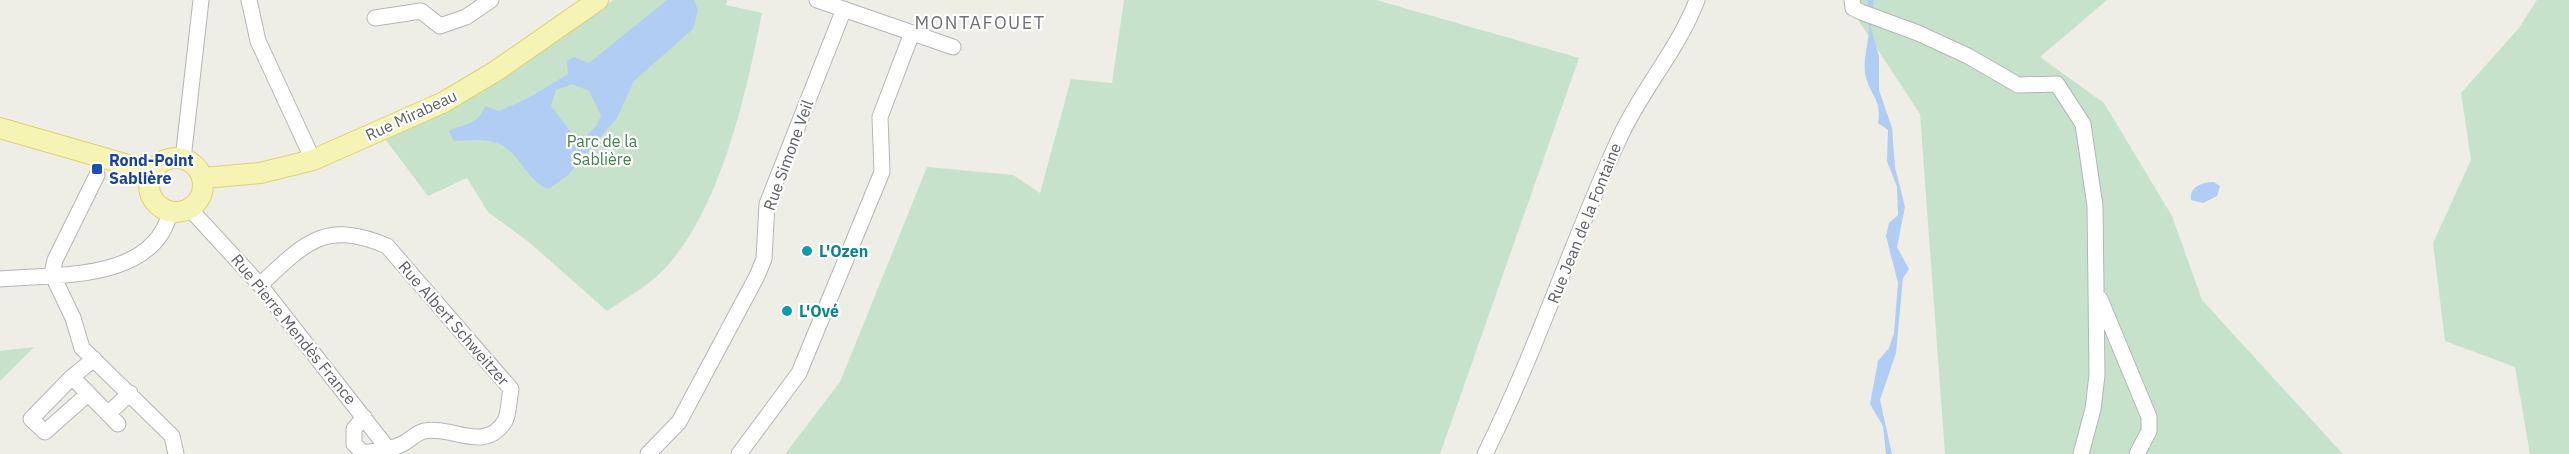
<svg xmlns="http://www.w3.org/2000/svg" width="2569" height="454" font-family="'IBM Plex Sans',sans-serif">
	<rect width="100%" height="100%" fill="#eeeee7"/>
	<path fill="#c7e2cb" d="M 613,0 L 727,0 L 726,5 L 762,13 C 746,95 719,220 656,277 C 641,290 623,300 607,311 L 530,243 L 488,212 L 467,178 L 428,196 L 385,139 L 544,49 Z
		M 1124,0 L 1376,0 L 1579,58 L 1440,454 L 785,454 L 840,382 L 927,167 L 1013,175 L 1040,193 L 1071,79 L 1112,83 Z
		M 1845,0 L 2107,0 L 2040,57 L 2104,103 L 2172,216 L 2202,300 L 2343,454 L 1945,454 L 1920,114 Z
		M 2537,0 L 2569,0 L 2569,454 L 2530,454 L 2515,367 L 2445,341 L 2433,243 L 2471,160 L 2461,93 L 2519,28 Z
		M 34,347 L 0,381 L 0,351 Z"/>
	<path fill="#b1cdf4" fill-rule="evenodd" d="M 667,0 L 694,0 L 698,10 L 693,29 L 634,81 L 617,118 L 568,175 L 549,189 C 528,183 521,155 501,145 C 486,137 469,141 454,141 L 449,131 C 465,123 479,125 485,106 L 499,111 L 530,97 L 568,74 L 567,61 L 574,57 L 589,63 ZM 572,84 L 589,91 L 601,115 L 597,125 L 584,138 L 574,136 L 551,106 L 556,90 Z
		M 1867,0 L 1874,0 L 1871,28 L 1879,56 L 1879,90 L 1892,128 L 1895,167 L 1905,207 L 1897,247 L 1909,269 L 1903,278 L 1896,353 L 1880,400 L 1892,454 L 1886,454 L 1883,426 L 1870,404 L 1878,361 L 1889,348 L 1894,333 L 1898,283 L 1886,236 L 1889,223 L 1898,215 L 1897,187 L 1887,161 L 1888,130 L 1878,123 C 1882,100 1871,96 1866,78 C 1861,57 1872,37 1868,21 L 1846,14 L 1871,13 Z
		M 2214,182 L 2220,186 L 2217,196 L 2203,203 L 2191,200 C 2189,187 2202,182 2214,182 Z"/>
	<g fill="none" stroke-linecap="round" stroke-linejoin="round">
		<defs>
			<path id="minor" d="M 249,0 L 258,41 L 313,160
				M 817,0 L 953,47
				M 1852,0 L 1853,8 L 1861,12 L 1918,33 L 1968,56 L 2018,85 L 2057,84 L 2083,124 L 2095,206 L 2097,375 L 2093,409 L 2081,454
				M 375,18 L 421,11 L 440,26 L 466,17 L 491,0
				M 183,159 L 201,0
				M 190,209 L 260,285 L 392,454
				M 52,274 L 73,318 L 82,348 L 172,436 L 176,454
				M 52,274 L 55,260 L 97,175
				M 0,279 C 56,274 154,282 170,212
				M 260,285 C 304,244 324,219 387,246 L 511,389 C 509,398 509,413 505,421 C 485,454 452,425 424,431 C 416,433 411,439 404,443 C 392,450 376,451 363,453 L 354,444 L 354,429 L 364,417
				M 2100,299 L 2149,417 L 2149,431 L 2137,454
				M 72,377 L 94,359
				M 88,394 L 45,432 L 31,419 L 72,377 L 118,424
				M 108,414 L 130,393
				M 648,454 L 679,422 L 757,276 L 764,259 L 767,204 L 844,9
				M 739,454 L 799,373 L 882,172 L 880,117 L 912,33
				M 1485,454 C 1536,352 1571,243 1619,139 C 1641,90 1678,50 1697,0"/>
			<path id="major" d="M 0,128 L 132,166 L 154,168
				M149 185a27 27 0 1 1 54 0a27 27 0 1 1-54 0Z
				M 203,178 L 260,173 L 313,160 L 444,102 L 496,71 L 598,0"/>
		</defs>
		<use href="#minor" stroke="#b4b5b9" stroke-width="17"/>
		<use href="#major" stroke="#e0d06f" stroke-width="22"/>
		<use href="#minor" stroke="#fff" stroke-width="15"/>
		<use href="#major" stroke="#f5f4b5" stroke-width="20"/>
	</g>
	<rect fill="#1a4fb4" stroke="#fff" stroke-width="2" x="91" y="163" width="12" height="12" rx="3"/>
	<g fill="#0f9aa8" stroke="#fff" stroke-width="2">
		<circle cx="807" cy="251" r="6"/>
		<circle cx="787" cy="311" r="6"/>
	</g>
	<g text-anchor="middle" stroke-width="4.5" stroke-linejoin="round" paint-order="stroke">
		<g font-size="16" fill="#5e6065" stroke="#fff">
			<text transform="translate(411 115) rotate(-25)" y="6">Rue Mirabeau</text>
			<text transform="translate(788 155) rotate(-70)" y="6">Rue Simone Veil</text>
			<text transform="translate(1584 223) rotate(-68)" y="6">Rue Jean de la Fontaine</text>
			<text transform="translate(454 323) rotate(49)" y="6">Rue Albert Schweitzer</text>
			<text transform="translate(294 329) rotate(51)" y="6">Rue Pierre Mendès France</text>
		</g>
		<g font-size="16" fill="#41814d" stroke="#fff">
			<text x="602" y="147">Parc de la<tspan x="602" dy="18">Sablière</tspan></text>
		</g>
		<g font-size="16" font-weight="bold" fill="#164399" stroke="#fff" text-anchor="start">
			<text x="109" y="166">Rond-Point<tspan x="109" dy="18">Sablière</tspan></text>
		</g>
		<g font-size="16" font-weight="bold" fill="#0d838f" stroke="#fff" text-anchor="start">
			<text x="819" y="257">L'Ozen</text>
			<text x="799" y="317">L'Ové</text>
		</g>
		<g font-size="18" letter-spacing="1.5" fill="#6f7277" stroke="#fff">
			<text x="980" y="29">MONTAFOUET</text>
		</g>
	</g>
</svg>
